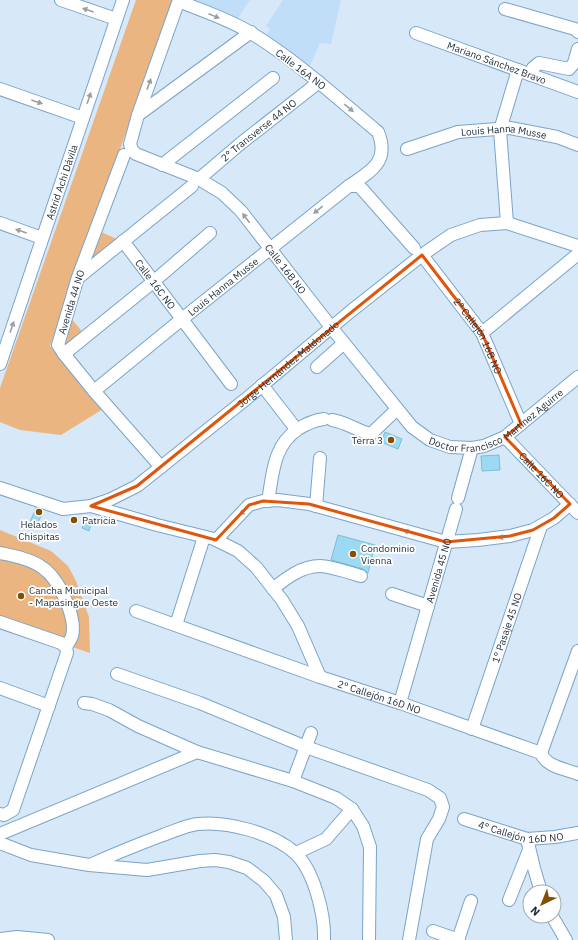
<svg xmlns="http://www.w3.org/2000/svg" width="578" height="940" font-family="'IBM Plex Sans',sans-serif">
	<rect width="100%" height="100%" fill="#d7e8f8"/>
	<path fill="#c1def9" d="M 191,0 L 250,0 L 236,21 Z
		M 283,0 L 341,0 L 331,44 L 320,43 L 309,68 L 266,36 L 270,29 L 266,26 Z"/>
	<path fill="#eab580" d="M 136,0 L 173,0 L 50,346 L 103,409 L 61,435 L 20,430 L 0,422 L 0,388 Z
		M 99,231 L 119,240 L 86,268 Z
		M 69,316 L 85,335 L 65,351 L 60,345 Z
		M 0,530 L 51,551 L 68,566 L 76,581 L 89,617 L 90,653 L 0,622 Z"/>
	<path fill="#9cd9f2" stroke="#80bcd4" d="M 385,432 L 402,439 L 398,449 L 381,442 Z
		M 499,455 L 500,470 L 482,471 L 481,456 Z
		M 36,508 L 43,511 L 37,525 L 30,522 Z
		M 85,518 L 92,520 L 89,531 L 82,528 Z
		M 338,535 L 375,545 L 368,573 L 363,569 L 331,560 Z"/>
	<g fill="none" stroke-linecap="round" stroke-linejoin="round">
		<defs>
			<g id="minor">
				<path d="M 61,0 L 116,19"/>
				<path id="s1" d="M 179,0 L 138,115 L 130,144 L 132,150 L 136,154 L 199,179 L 222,193 L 241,211 L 331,327 L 412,427 L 430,440 L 450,447 L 472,448 L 484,446 L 505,437 L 578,377"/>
				<path d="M 505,9 L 575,29 L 578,32"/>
				<path id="s2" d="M 416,33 L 578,92"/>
				<path d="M 531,75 L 533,68 L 539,63 L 569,69 L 574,63 L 578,49"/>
				<path d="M 0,89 L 83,118"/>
				<path d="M 138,115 L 251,32"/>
				<path id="s3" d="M 407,149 L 458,132 L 510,128 L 557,137 L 578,145"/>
				<path d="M 124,155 L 78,277 L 58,345 L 64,354 L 94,391 L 161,467"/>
				<path d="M 162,165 L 273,78"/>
				<path id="s4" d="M 199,179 L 240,144 L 319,82"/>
				<path d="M 349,186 L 358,186 L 361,188 L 414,248"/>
				<path d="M 0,223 L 42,238"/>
				<path d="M 507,223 L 500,130 L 518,70"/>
				<path id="s5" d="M 123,241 L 231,384"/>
				<path id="s6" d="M 422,255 L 482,333 L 521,424"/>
				<path d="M 79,277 L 192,186"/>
				<path d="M 482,333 L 578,254"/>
				<path d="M 64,354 L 153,282 L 210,233"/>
				<path id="s7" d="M 0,364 L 123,0"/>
				<path d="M 317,367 L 344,343"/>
				<path d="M 262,385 L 293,425"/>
				<path id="s8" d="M 94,391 L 182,319 L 349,186 C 371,171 390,162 378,132 C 337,98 297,61 251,33 C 229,19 202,11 179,1"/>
				<path d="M 332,420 C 346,422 357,431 371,434 L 397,409"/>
				<path id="s9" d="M 505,437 L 578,513"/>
				<path id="s10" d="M 0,488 L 63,509 L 91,506 L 109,500 L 137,486 L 246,399 L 351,311 L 422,255 L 451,235 L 480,225 L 507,223 L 578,246"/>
				<path d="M 458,498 L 472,448"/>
				<path d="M 268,501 C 273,473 273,446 298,429 C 306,424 315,420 324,419"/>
				<path d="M 91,506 L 157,525 L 214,539 L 238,551 L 256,567 L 282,600 L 298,626 L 320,677"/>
				<path d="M 316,506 L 320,458"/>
				<path d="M 216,540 L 249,505 L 263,501 L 278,500 L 309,504 L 446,542 L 478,540 L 510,536 L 533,530 L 554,518 L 570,504"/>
				<path d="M 0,553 C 14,556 31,559 43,568 C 59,579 77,618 72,636 C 71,640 67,644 66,647"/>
				<path d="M 273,589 C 286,578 302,566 320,566 C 329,566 351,573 361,576"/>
				<path d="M 392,594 L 428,606"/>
				<path id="s11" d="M 136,611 L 320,677 L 400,703 L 541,753 C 546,767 566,769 578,774"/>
				<path d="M 0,622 L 61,643 L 66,647 L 67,653 L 13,810 L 4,815 L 0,814"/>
				<path d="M 176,625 L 204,537"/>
				<path d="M 117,674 L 200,703 L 306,747 L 428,790 L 440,798 L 443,807 L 439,819 L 427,839 L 409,940"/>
				<path d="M 0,688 L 49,706"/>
				<path d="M 84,703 L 92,704 L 109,710 L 138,726 L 197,752 L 293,781 L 336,798 L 352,809 L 363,826 L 370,847 L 369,940"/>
				<path id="s12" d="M 400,703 L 456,509"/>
				<path id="s13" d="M 472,729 L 541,526"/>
				<path d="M 541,753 L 578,651"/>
				<path d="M 293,781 L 311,733"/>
				<path id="s14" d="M 464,819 L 527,839 L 555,837 L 578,833"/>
				<path d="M 0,834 L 197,752"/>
				<path d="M 527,839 L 534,868 L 541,892"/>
				<path d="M 0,843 L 31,855 L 89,865 L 147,870 L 200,861 L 215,860 L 229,862 L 247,868 L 264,881 L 276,895 L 284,917 L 286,940"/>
				<path d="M 296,853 L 326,839 L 352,809"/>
				<path d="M 90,865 C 114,854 139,844 163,835 C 175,831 186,825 198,824 C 227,821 273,833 295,853 C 314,870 325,915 324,940"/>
				<path d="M 509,900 L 529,850"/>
				<path d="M 552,916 L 566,940"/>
				<path d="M 433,931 L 459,940"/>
				<path d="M 0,939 L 17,937 L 48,940"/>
				<path d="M 458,940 L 471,901"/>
			</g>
		</defs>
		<use href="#minor" stroke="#7aa4c9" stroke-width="14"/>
		<use href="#minor" stroke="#fff" stroke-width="12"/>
	</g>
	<defs><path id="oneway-solid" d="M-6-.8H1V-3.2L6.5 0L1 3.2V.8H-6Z"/></defs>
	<g fill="#98a0a6">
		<use href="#oneway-solid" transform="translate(88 10) rotate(-161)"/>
		<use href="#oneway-solid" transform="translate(214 16) rotate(22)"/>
		<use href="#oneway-solid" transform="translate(149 84) rotate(-70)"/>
		<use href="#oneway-solid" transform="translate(89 98) rotate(-71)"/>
		<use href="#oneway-solid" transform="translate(37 102) rotate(19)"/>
		<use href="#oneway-solid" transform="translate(349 108) rotate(40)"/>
		<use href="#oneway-solid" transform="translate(318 210) rotate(141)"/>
		<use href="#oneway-solid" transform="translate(246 218) rotate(-127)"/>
		<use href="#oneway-solid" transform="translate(21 231) rotate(-161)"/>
		<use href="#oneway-solid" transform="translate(12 327) rotate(-71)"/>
		<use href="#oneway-solid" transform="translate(244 511) rotate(136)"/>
		<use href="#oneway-solid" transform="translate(409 532) rotate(-165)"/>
		<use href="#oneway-solid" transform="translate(504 537) rotate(171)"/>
	</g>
	<path fill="none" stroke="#de570e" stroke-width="3" stroke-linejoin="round" d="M 422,255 L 482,333 L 521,424 L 505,437 L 570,504 L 554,518 L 533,530 L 510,536 L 446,542 L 309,504 L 263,501 L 249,505 L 216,540 L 91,506 L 137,486 Z"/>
	<g fill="#854e00" stroke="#fff" stroke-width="1.5">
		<circle cx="391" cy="440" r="4"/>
		<circle cx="39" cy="512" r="4"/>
		<circle cx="74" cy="520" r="4"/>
		<circle cx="353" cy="554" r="4"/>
		<circle cx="21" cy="596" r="4"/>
	</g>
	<g text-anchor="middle" stroke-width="3.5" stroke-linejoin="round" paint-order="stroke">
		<g font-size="10" fill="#1a2b3a" stroke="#fff">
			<text dy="4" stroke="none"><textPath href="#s2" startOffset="86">Mariano Sánchez Bravo</textPath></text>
			<text transform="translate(301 69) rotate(37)" y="4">Calle 16A NO</text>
			<text dy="4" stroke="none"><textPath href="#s4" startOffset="77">2° Transverse 44 NO</textPath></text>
			<text dy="4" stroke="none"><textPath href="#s3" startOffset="100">Louis Hanna Musse</textPath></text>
			<text dy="4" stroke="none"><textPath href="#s7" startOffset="192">Astrid Achi Dávila</textPath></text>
			<text dy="4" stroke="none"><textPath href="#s1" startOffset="358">Calle 16B NO</textPath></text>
			<text dy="4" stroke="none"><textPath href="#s5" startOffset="54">Calle 16C NO</textPath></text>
			<text dy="4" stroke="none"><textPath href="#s8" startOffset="166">Louis Hanna Musse</textPath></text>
			<text transform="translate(71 302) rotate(-73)" y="4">Avenida 44 NO</text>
			<text dy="4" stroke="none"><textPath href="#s6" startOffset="99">2° Callejón 16B NO</textPath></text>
			<text dy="4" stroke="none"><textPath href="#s10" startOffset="339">Jorge Hernández Maldonado</textPath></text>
			<text dy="4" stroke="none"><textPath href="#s1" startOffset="658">Doctor Francisco Martínez Aguirre</textPath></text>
			<text dy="4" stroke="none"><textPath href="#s9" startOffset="53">Calle 16C NO</textPath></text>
			<text dy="4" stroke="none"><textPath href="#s12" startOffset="138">Avenida 45 NO</textPath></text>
			<text dy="4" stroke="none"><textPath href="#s13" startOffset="107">1° Pasaje 45 NO</textPath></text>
			<text dy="4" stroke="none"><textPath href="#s11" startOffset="258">2° Callejón 16D NO</textPath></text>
			<text dy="4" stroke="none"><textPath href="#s14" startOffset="59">4° Callejón 16D NO</textPath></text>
		</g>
		<g font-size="10" fill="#1a2b3a" stroke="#fff" text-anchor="start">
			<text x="383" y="444" text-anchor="end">Terra 3</text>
			<text x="82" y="524">Patricia</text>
			<text x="39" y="528" text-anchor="middle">Helados<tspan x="39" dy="12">Chispitas</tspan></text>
			<text x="361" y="552">Condominio<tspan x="361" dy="12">Vienna</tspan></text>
			<text x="29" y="594">Cancha Municipal<tspan x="29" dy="12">- Mapasingue Oeste</tspan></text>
		</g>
	</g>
	<g transform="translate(542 904) rotate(223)"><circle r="19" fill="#ffffff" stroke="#a3aab0"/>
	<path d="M0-3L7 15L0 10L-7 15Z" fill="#854e00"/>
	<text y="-6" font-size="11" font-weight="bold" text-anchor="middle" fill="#1a2b3a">N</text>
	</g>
</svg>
